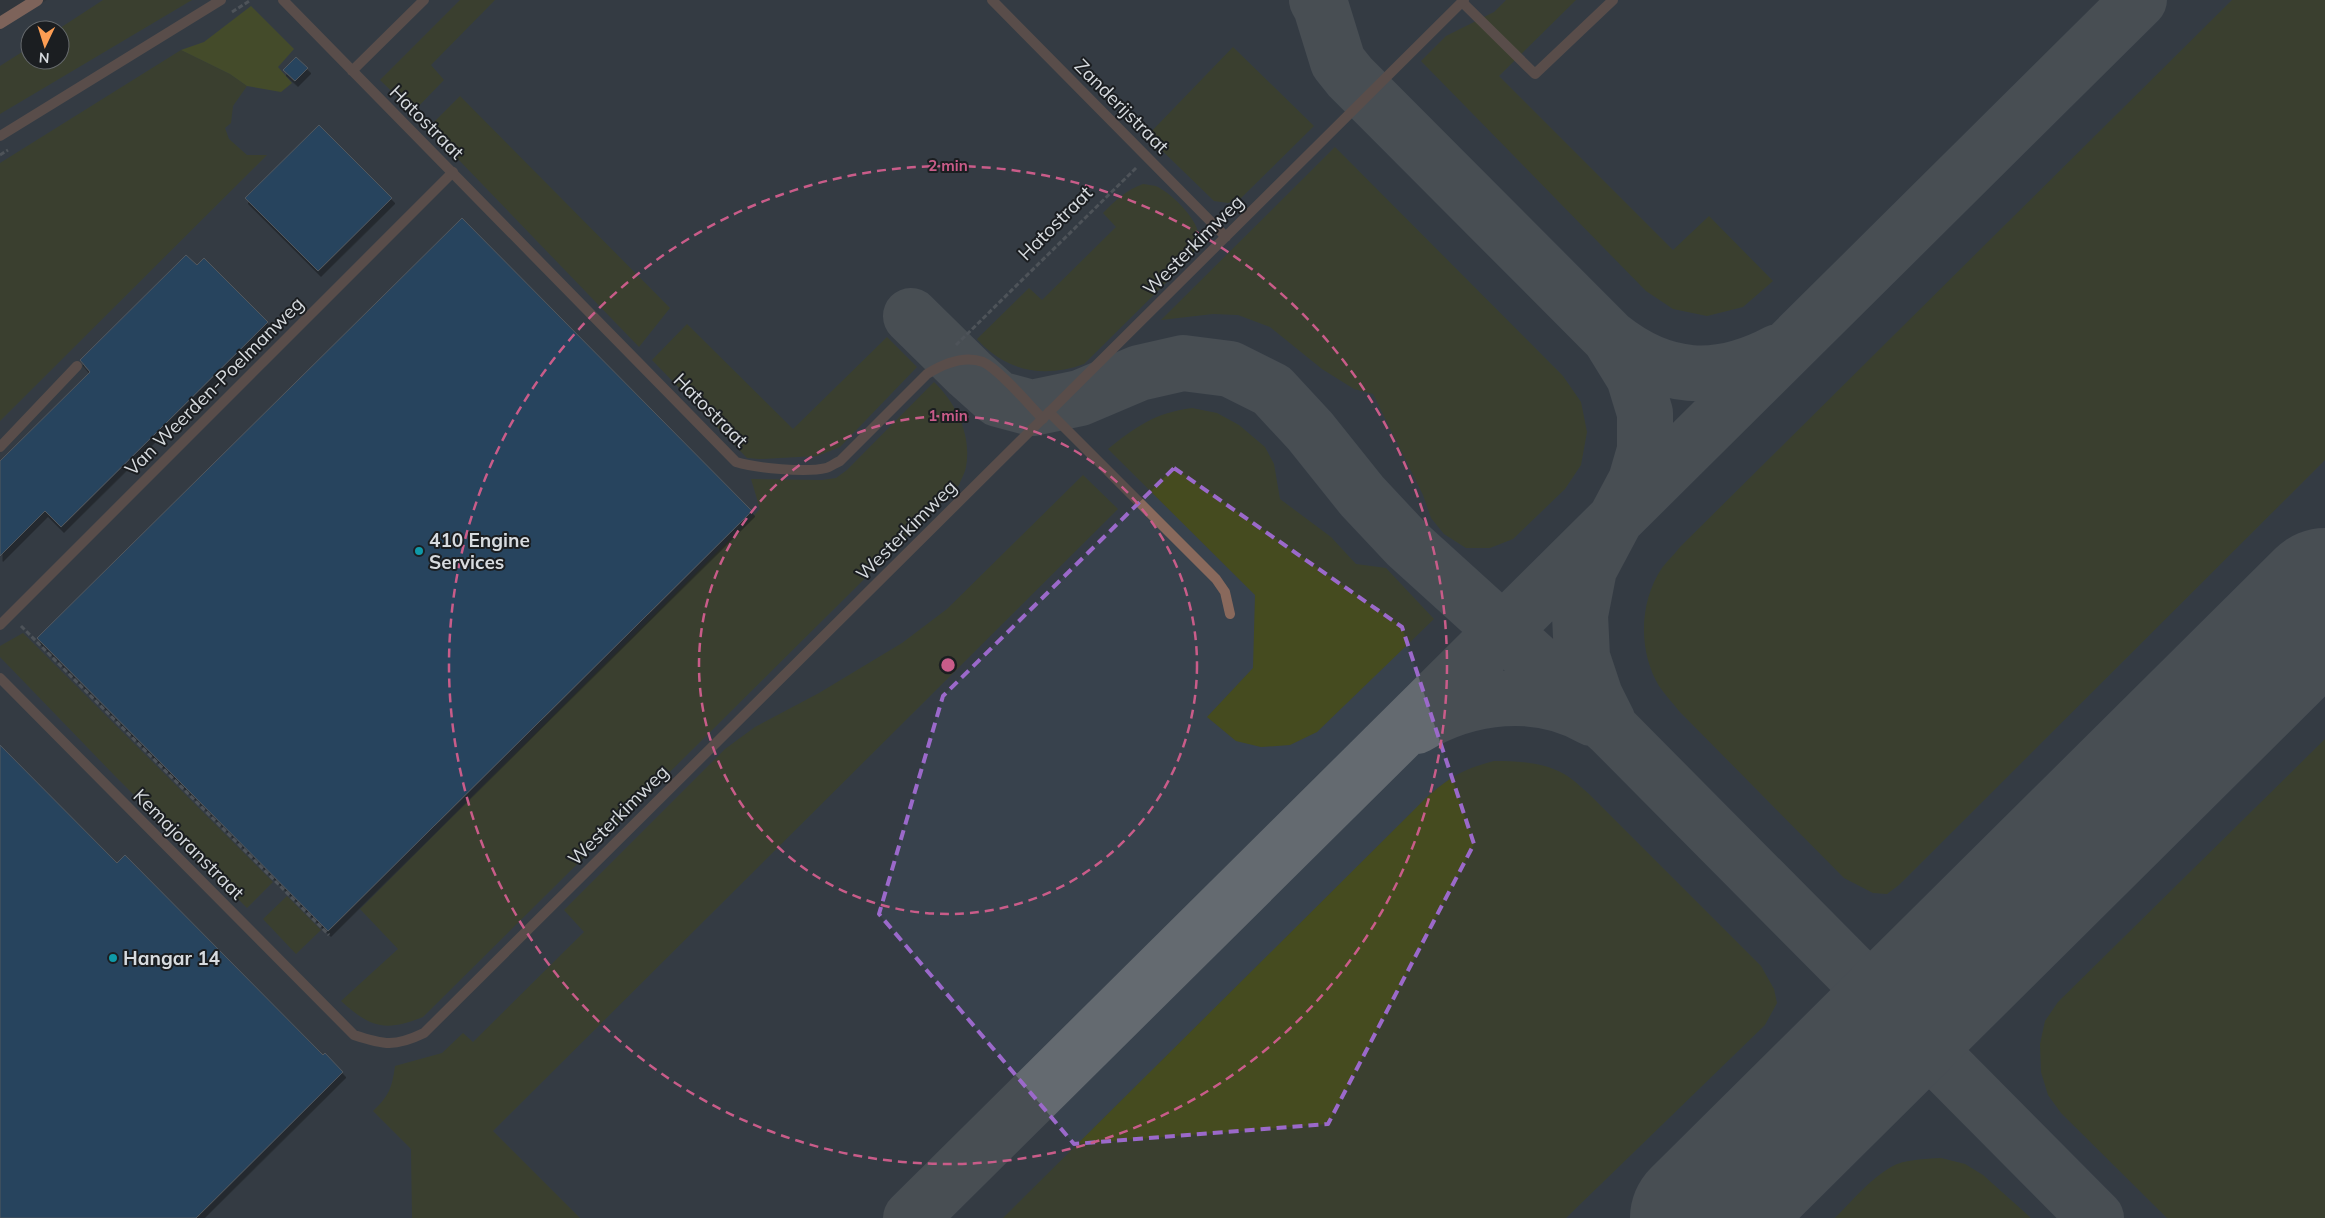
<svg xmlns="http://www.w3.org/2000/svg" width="2325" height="1218" font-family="Mulish,sans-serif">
	<defs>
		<filter id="shadow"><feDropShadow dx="3" dy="5.5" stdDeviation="0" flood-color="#0009"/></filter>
	</defs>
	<rect width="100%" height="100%" fill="#31373d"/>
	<path fill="#38424d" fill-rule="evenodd" d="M 47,0 L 2325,0 L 2325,1218 L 0,1218 L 0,29 ZM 30,30 L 60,30 L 60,60 L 30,60 Z"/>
	<path fill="#454b1f" d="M 103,0 L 192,0 L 0,114 L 0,66 L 30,47 L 30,60 L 60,60 L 60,30 L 57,30 Z
		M 460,0 L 495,0 L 431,65 L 444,80 L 413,112 L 380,80 Z
		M 1506,0 L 1576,0 L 1499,76 L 1673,250 L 1709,216 L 1773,281 L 1743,307 L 1707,316 L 1673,309 L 1646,291 L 1421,61 L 1446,36 L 1494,12 Z
		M 2232,0 L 2325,0 L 2325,460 L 1899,885 L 1887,894 L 1873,893 L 1844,878 L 1679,711 C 1673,703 1665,695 1659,686 C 1638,651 1639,602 1662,568 C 1667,561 1675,554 1680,547 Z
		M 1233,47 L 1314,126 L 1240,199 L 1228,203 L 1214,201 L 1147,136 Z
		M 181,50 L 230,74 L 247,86 L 233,106 L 231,123 L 225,128 L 229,139 L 247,155 L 267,155 L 0,421 L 0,163 Z
		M 460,96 L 670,308 L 639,347 L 428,128 Z
		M 1335,147 L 1563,376 L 1581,402 L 1587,432 L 1581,465 L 1565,489 L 1513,539 L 1490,548 L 1466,548 L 1444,534 L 1431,518 L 1423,495 L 1373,394 L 1354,389 L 1322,369 L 1270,327 L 1238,315 L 1213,314 L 1161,320 Z
		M 1143,184 C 1148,185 1154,185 1158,187 C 1173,195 1200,221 1199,239 C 1198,249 1192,256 1186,263 L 1084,364 C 1043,379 1006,371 977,339 L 1029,288 L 1042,300 L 1116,227 L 1103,213 C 1116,200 1126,190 1143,184 Z
		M 687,324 L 793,429 L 887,337 L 917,367 L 840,447 L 817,456 L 760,459 L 747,458 L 652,360 Z
		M 934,382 C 956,403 972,435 966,467 C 965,473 961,479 959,485 L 423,1017 C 385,1032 371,1028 341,1001 L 398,949 L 360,909 L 760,509 L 751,479 L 822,480 L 836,478 L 847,470 Z
		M 1192,408 L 1217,413 L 1239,425 L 1265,447 L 1274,464 L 1280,499 L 1331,537 L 1356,564 L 1386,568 L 1434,619 L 1317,732 L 1290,745 L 1261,747 L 1236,741 L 1207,717 L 1253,668 L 1255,595 L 1108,449 C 1137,426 1155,413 1192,408 Z
		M 1083,475 L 1118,509 L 493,1131 L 580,1218 L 412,1218 L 411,1149 L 373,1111 C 389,1096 392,1088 395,1066 L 442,1053 L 463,1033 L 473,1042 L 584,932 L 564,910 L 725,749 L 755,727 L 819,693 L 902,643 L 947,609 Z
		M 23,633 L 273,882 L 247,908 L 115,776 L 0,657 L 0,646 Z
		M 2325,739 L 2325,1218 L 2167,1218 L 2061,1113 L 2048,1095 L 2041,1072 L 2040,1044 L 2045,1021 L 2058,1002 Z
		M 1494,761 C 1517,761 1543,762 1564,774 C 1573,779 1581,787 1589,794 L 1761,966 L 1774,989 L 1777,1003 L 1765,1025 L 1566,1218 L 1003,1218 L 1426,798 C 1450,777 1463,769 1494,761 Z
		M 287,896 L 321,930 L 296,954 L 263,919 Z
		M 1941,1158 L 1965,1164 L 1983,1175 L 2031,1218 L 1835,1218 C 1852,1201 1869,1180 1891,1167 C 1905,1159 1925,1159 1941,1158 Z"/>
	<path fill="#5b6515" d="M 251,6 L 294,49 L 278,67 L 292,83 L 281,92 L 247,86 L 230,74 L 181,50 L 204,42 Z"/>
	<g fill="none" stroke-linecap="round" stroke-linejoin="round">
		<path stroke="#646a70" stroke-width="56" d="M 1317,0 L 1321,7 L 1338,62 L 1350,77 L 1610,338 C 1664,381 1718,384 1778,352
			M 911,316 L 969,373 L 998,399 L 1032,408 L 1080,398 L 1139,373 L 1183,363 L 1230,369 L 1272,390 L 1310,431 L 1362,496 L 1408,545 L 1612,730 L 2096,1218
			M 1608,722 L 1595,696 L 1582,657 L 1580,615 L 1589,569 L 1636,481 L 1645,450 L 1645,413 L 1634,377 L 1610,338
			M 1416,726 C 1469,695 1537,686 1592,718
			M 1943,1062 C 1920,1023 1926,1005 1950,969
			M 1821,1097 L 1868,1045 L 1873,1010 L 1859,977
			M 911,1218 L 2139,0"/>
		<path stroke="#646a70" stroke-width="140" d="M 1700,1218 L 2325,598"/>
	</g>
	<path fill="#1f5487" stroke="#7a8088" filter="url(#shadow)" d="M 296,57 L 308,68 L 295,81 L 283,70 Z
		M 319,125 L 392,198 L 318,271 L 245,198 Z
		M 462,218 L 752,511 L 328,931 L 37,638 Z
		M 186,255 L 197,265 L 204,258 L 268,322 L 61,527 L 45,511 L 0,556 L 0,461 L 90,372 L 80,360 Z
		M 0,745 L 117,863 L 125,855 L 323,1055 L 325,1053 L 343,1072 L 196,1218 L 0,1218 Z"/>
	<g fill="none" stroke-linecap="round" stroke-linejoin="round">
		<path stroke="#71767c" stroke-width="3" stroke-dasharray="5 2.5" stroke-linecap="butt" d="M 232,12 L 251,0
			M 0,155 L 8,150
			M 956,345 L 1137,167
			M 21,626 L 329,935"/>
		<path stroke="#89695c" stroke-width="10" d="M 283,0 L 736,462 C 756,468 806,473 826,468 C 830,467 835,463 840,461 L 927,374 C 943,364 964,355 983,362 C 999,369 1029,405 1043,419
			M 1462,2 L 1535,74 L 1613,0
			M 352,71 L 424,0
			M 1049,412 L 1216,579 L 1225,592 L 1230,614"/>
		<path stroke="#89695c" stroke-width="10" d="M 992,0 L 1226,237
			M 0,136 L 221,0
			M 0,447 L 77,366
			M 0,625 L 453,172
			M 0,678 L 354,1035 C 384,1045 395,1047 424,1033 L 1464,0"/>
		<path stroke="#da9a7f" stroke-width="12" d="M 0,23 L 37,0"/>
	</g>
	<path d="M0 0H2325V1218H0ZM 1174,468 L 1402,627 L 1474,844 L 1328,1124 L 1074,1144 L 879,914 L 943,696 Z" fill="#31373d" fill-opacity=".55" fill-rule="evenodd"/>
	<path fill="none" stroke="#9b69ca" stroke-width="4" stroke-dasharray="10 6" stroke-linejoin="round" d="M 1174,468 L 1402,627 L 1474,844 L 1328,1124 L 1074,1144 L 879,914 L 943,696 Z"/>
	<g fill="none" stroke="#c95c89" stroke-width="2.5" stroke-dasharray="9 6">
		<circle cx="948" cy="665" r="249"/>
		<circle cx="948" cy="665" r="499"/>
	</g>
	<g fill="#0f9aa8" stroke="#1b1e21" stroke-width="2">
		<circle cx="419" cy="551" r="5"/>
		<circle cx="113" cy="958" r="5"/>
	</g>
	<g text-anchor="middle" stroke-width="4" stroke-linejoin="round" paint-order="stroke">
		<g font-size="19" fill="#d7dbdf" stroke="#1b1e21">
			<text transform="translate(1122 106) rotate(45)" y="7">Zanderijstraat</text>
			<text transform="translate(427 122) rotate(45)" y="7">Hatostraat</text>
			<text transform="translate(1055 223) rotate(-45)" y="7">Hatostraat</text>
			<text transform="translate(1193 245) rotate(-45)" y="7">Westerkimweg</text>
			<text transform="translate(214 386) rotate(-45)" y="7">Van Weerden-Poelmanweg</text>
			<text transform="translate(711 410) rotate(45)" y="7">Hatostraat</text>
			<text transform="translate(906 530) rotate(-45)" y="7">Westerkimweg</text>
			<text transform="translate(618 815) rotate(-45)" y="7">Westerkimweg</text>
			<text transform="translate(189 844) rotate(45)" y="7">Kemajoranstraat</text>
		</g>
		<g font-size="19" font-weight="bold" fill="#d7dbdf" stroke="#1b1e21" text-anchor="start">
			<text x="429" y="547">410 Engine<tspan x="429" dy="22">Services</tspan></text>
			<text x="123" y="965">Hangar 14</text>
		</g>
	</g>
	<circle cx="948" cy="665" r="8" fill="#c95c89" stroke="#1b1e21" stroke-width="2.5"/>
	<g font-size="15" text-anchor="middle" font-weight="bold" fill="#c95c89" stroke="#1b1e21" stroke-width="4" stroke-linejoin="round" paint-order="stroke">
		<text x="948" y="171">2 min</text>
		<text x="948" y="421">1 min</text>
	</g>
	<g transform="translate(45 45) rotate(184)"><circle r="24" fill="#1b1e21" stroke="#666a6d"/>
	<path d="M0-4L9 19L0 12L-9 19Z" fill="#fc9d53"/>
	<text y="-8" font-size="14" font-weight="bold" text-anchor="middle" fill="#d7dbdf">N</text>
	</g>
</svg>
